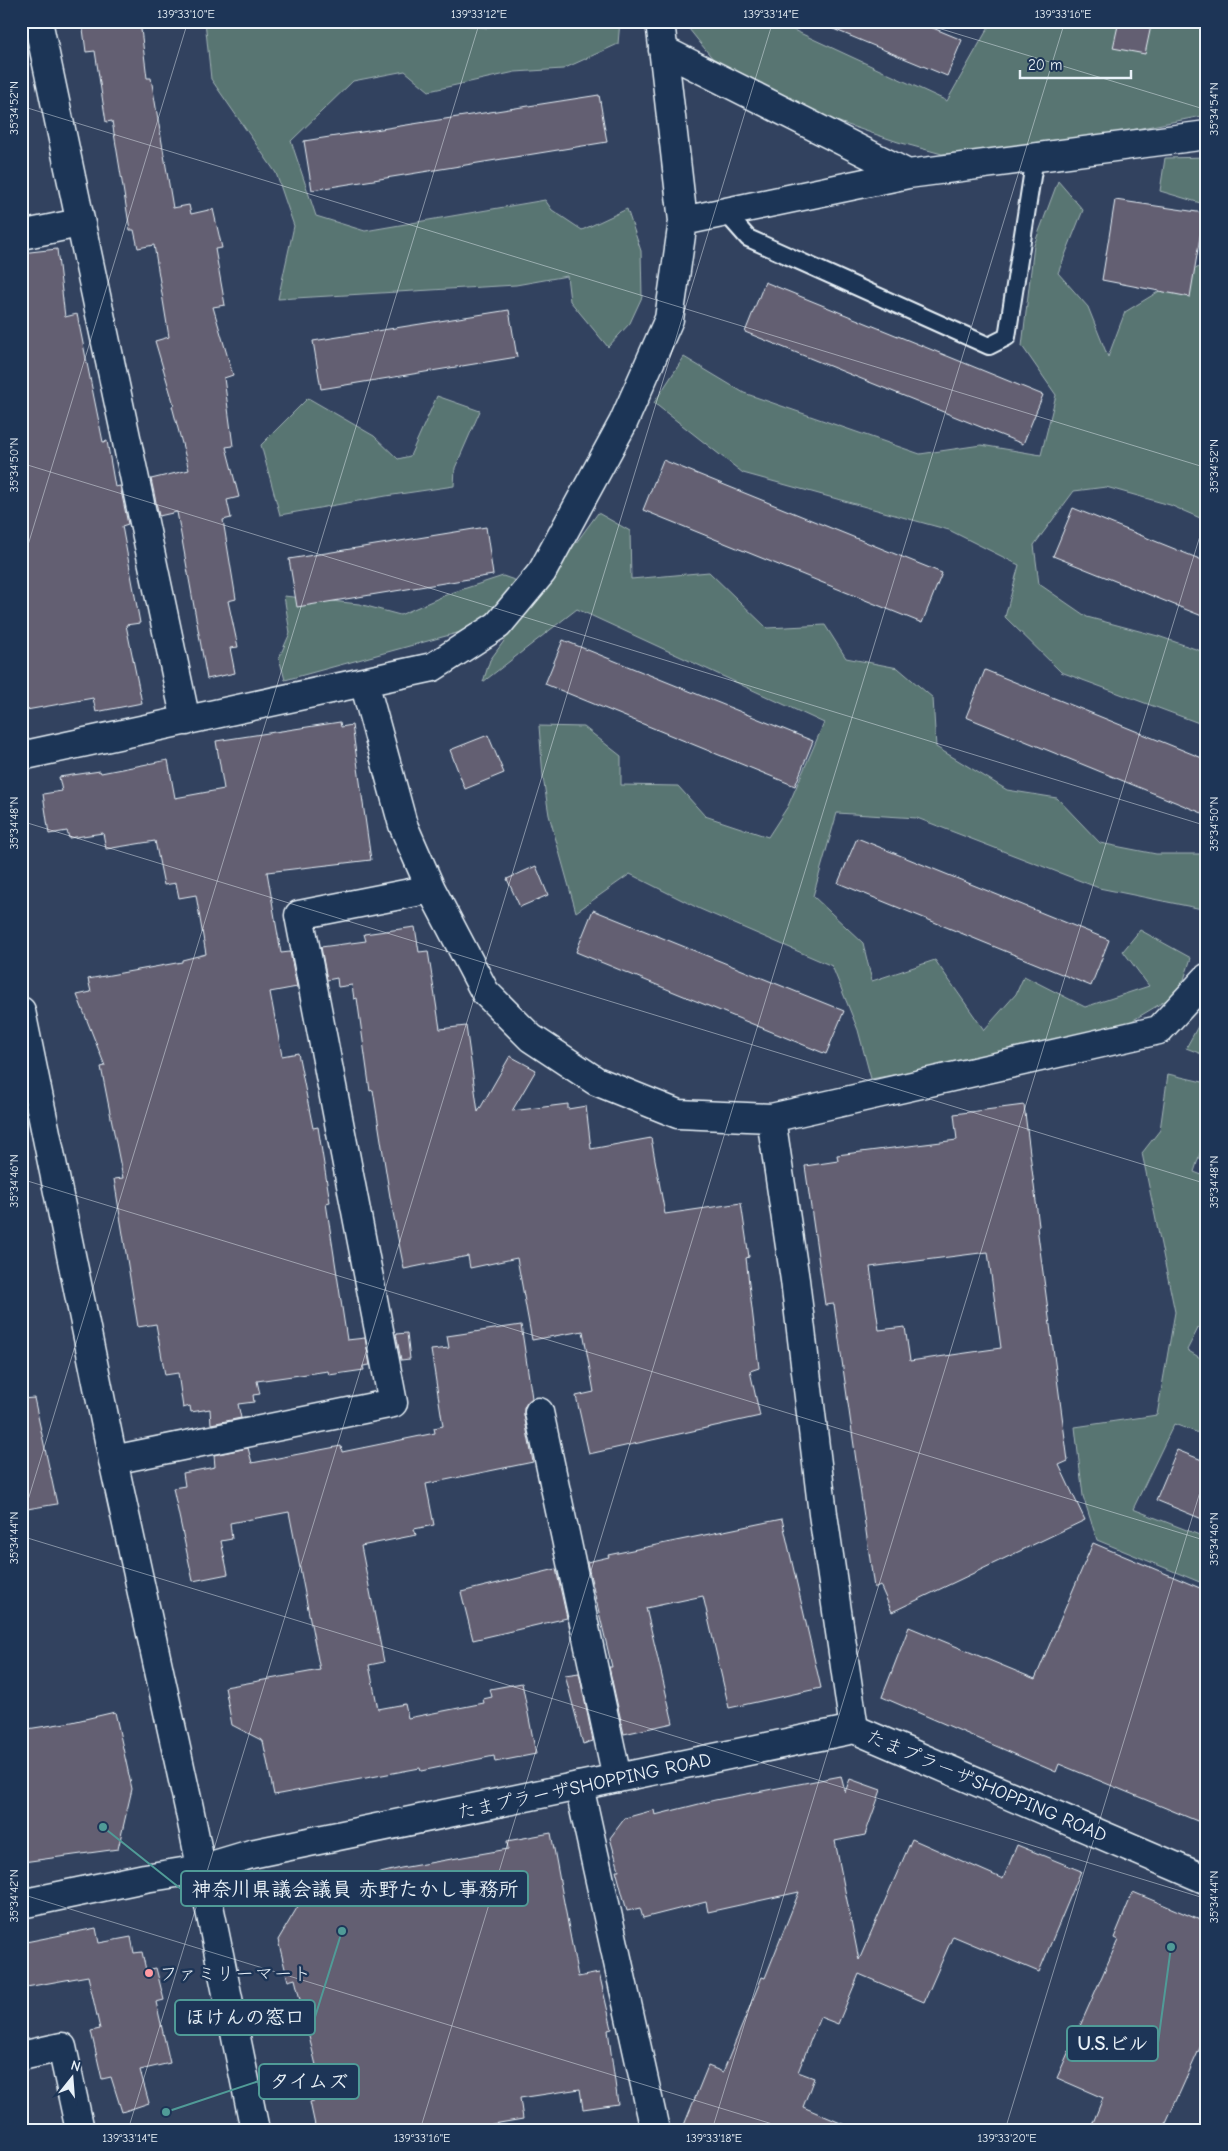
<svg xmlns="http://www.w3.org/2000/svg" width="1228" height="2151" font-family="'Comic Neue','Klee One',sans-serif">
	<rect width="100%" height="100%" fill="#32425f"/>
	<filter id="ink" filterUnits="userSpaceOnUse"><feTurbulence type="fractalNoise" baseFrequency=".02" numOctaves="2"/><feDisplacementMap in="SourceGraphic" scale="10" xChannelSelector="R" yChannelSelector="G"/><feConvolveMatrix kernelMatrix="1 2 1 2 8 2 1 2 1" color-interpolation-filters="sRGB"/></filter>
	<g filter="url(#ink)">
		<path fill="#597472" stroke="#a0b2b5" d="M 205,21 L 328,21 L 355,27 L 425,21 L 488,28 L 500,21 L 620,21 L 618,44 L 563,69 L 515,72 L 429,91 L 405,71 L 353,81 L 291,141 L 316,216 L 365,231 L 545,200 L 552,210 L 582,230 L 627,209 L 641,251 L 642,297 L 630,323 L 608,347 L 570,301 L 567,276 L 516,285 L 278,299 L 294,226 L 276,173 L 211,79 Z
			M 686,21 L 774,21 L 947,101 L 992,21 L 1207,21 L 1207,115 L 1056,145 L 942,154 L 898,142 L 795,107 L 717,64 L 685,24 Z
			M 1207,157 L 1207,205 L 1160,191 L 1165,158 Z
			M 1058,181 L 1083,210 L 1058,273 L 1088,307 L 1108,357 L 1125,312 L 1207,262 L 1207,521 L 1170,505 L 1106,487 L 1074,491 L 1034,545 L 1039,584 L 1087,617 L 1158,636 L 1207,653 L 1207,726 L 1061,672 L 1005,617 L 1019,565 L 949,530 L 743,473 L 654,403 L 684,357 L 744,393 L 920,454 L 981,445 L 1041,455 L 1056,395 L 1022,346 L 1034,245 Z
			M 437,396 L 480,411 L 455,468 L 454,486 L 386,496 L 280,515 L 261,445 L 308,398 L 374,436 L 398,459 L 410,456 Z
			M 598,513 L 630,531 L 631,579 L 709,572 L 767,628 L 825,625 L 846,658 L 898,668 L 933,698 L 936,747 L 1007,790 L 1057,798 L 1100,843 L 1156,854 L 1207,854 L 1207,910 L 1099,888 L 917,818 L 837,813 L 813,896 L 863,943 L 872,981 L 935,960 L 984,1030 L 1016,994 L 1024,976 L 1085,1007 L 1149,986 L 1123,951 L 1140,930 L 1191,958 L 1180,992 L 1110,1034 L 871,1079 L 858,1030 L 832,966 L 700,909 L 630,874 L 576,912 L 549,815 L 543,777 L 539,726 L 584,727 L 621,756 L 621,785 L 678,786 L 705,816 L 768,837 L 788,806 L 824,723 L 577,609 L 483,682 L 490,660 Z
			M 503,576 L 520,582 L 508,607 L 468,630 L 285,680 L 279,658 L 290,633 L 284,596 L 359,604 L 400,615 L 448,594 Z
			M 1207,1010 L 1207,1056 L 1186,1048 Z
			M 1168,1074 L 1207,1083 L 1207,1131 L 1194,1172 L 1207,1177 L 1207,1311 L 1187,1350 L 1207,1362 L 1207,1436 L 1174,1424 L 1133,1509 L 1207,1538 L 1207,1585 L 1097,1540 L 1083,1496 L 1075,1427 L 1157,1415 L 1175,1312 L 1142,1153 L 1160,1130 Z"/>
		<path fill="#645f72" stroke="#e8f1f8" fill-rule="evenodd" d="M 82,21 L 140,21 L 147,78 L 151,78 L 173,208 L 189,205 L 191,214 L 213,209 L 222,248 L 215,249 L 225,305 L 213,307 L 233,375 L 224,378 L 233,446 L 226,447 L 239,497 L 227,500 L 231,518 L 223,520 L 236,599 L 228,601 L 238,647 L 230,648 L 235,673 L 207,679 L 177,512 L 159,516 L 151,479 L 189,470 L 172,406 L 174,405 L 155,341 L 169,337 L 154,245 L 138,248 L 134,230 L 130,230 L 112,121 L 106,122 L 95,51 L 86,52 Z
			M 814,21 L 916,21 L 962,40 L 947,76 Z
			M 1119,21 L 1152,21 L 1145,54 L 1113,48 Z
			M 599,95 L 607,142 L 312,190 L 304,141 Z
			M 1115,200 L 1204,213 L 1190,297 L 1102,280 Z
			M 57,249 L 65,317 L 77,314 L 103,442 L 107,441 L 115,487 L 120,486 L 128,524 L 122,526 L 140,623 L 126,625 L 142,703 L 96,712 L 93,698 L 21,711 L 21,253 Z
			M 765,282 L 1043,395 L 1023,444 L 745,332 Z
			M 509,310 L 517,357 L 321,389 L 313,341 Z
			M 663,460 L 942,573 L 922,623 L 643,510 Z
			M 1073,508 L 1207,562 L 1207,618 L 1053,556 Z
			M 486,527 L 493,575 L 297,607 L 289,559 Z
			M 563,640 L 813,741 L 795,786 L 545,684 Z
			M 985,670 L 1207,760 L 1207,815 L 966,717 Z
			M 340,722 L 341,727 L 352,725 L 371,860 L 267,872 L 281,953 L 290,952 L 297,987 L 270,992 L 282,1056 L 298,1053 L 313,1128 L 318,1127 L 330,1202 L 326,1203 L 347,1340 L 365,1338 L 370,1365 L 363,1366 L 364,1370 L 329,1375 L 328,1371 L 257,1381 L 260,1394 L 253,1395 L 254,1402 L 238,1404 L 241,1418 L 211,1424 L 210,1409 L 191,1412 L 190,1406 L 183,1408 L 178,1373 L 165,1375 L 156,1324 L 138,1327 L 114,1179 L 123,1178 L 101,1067 L 105,1066 L 77,995 L 91,992 L 88,979 L 182,962 L 182,960 L 206,954 L 196,895 L 179,898 L 176,883 L 164,885 L 155,841 L 106,849 L 103,833 L 69,838 L 67,831 L 49,834 L 43,794 L 62,791 L 59,777 L 100,771 L 101,773 L 168,760 L 175,798 L 224,789 L 216,741 Z
			M 488,735 L 504,773 L 465,789 L 450,750 Z
			M 857,838 L 1109,940 L 1091,986 L 838,883 Z
			M 536,866 L 548,895 L 520,907 L 507,879 Z
			M 593,910 L 844,1011 L 826,1054 L 576,952 Z
			M 415,927 L 419,952 L 428,951 L 440,1029 L 466,1026 L 478,1112 L 510,1056 L 536,1070 L 512,1111 L 568,1104 L 568,1109 L 586,1106 L 591,1149 L 651,1138 L 665,1214 L 741,1203 L 749,1257 L 746,1258 L 759,1368 L 750,1371 L 760,1416 L 589,1454 L 576,1396 L 594,1392 L 583,1331 L 532,1340 L 517,1258 L 470,1268 L 468,1256 L 404,1269 L 390,1197 L 373,1090 L 370,1091 L 357,998 L 354,999 L 352,985 L 338,987 L 337,978 L 327,980 L 321,947 L 366,941 L 364,934 Z
			M 1024,1105 L 1039,1226 L 1037,1227 L 1068,1461 L 1059,1465 L 1085,1520 L 892,1612 L 880,1585 L 874,1588 L 834,1304 L 825,1305 L 805,1166 L 838,1161 L 837,1155 L 957,1140 L 954,1114 ZM 988,1252 L 1001,1348 L 910,1361 L 905,1327 L 879,1330 L 870,1267 Z
			M 521,1325 L 532,1398 L 524,1407 L 524,1415 L 533,1462 L 426,1484 L 434,1525 L 414,1529 L 416,1535 L 361,1546 L 384,1662 L 369,1665 L 378,1709 L 405,1704 L 408,1718 L 484,1703 L 483,1699 L 492,1697 L 490,1689 L 522,1683 L 536,1754 L 495,1762 L 494,1756 L 421,1771 L 420,1768 L 274,1795 L 263,1741 L 232,1725 L 225,1687 L 320,1670 L 289,1512 L 230,1523 L 232,1539 L 221,1541 L 228,1574 L 193,1581 L 173,1488 L 185,1486 L 183,1473 L 215,1467 L 214,1455 L 248,1448 L 252,1463 L 341,1446 L 342,1452 L 435,1433 L 434,1428 L 443,1426 L 431,1350 L 449,1348 L 447,1336 Z
			M 407,1333 L 410,1359 L 401,1360 L 396,1334 Z
			M 34,1398 L 57,1504 L 21,1510 L 21,1399 Z
			M 1177,1450 L 1207,1462 L 1207,1521 L 1156,1500 Z
			M 782,1519 L 821,1688 L 729,1708 L 703,1596 L 646,1608 L 673,1723 L 624,1734 L 609,1667 L 612,1667 L 587,1562 L 609,1557 L 608,1555 Z
			M 1093,1543 L 1207,1591 L 1207,1825 L 1059,1764 L 1056,1772 L 882,1697 L 909,1627 L 1035,1679 Z
			M 556,1569 L 567,1618 L 473,1640 L 461,1592 Z
			M 579,1673 L 593,1741 L 583,1744 L 565,1675 Z
			M 115,1712 L 132,1789 L 118,1849 L 23,1862 L 21,1847 L 21,1730 L 72,1722 Z
			M 841,1776 L 845,1792 L 850,1779 L 881,1790 L 865,1835 L 835,1841 L 859,1960 L 912,1839 L 1003,1879 L 1017,1845 L 1081,1871 L 1039,1972 L 953,1936 L 924,2002 L 859,1974 L 838,2024 L 820,2017 L 798,2072 L 814,2078 L 803,2107 L 857,2130 L 682,2130 L 708,2066 L 723,2072 L 762,1977 L 765,1978 L 799,1892 L 708,1912 L 706,1902 L 643,1918 L 640,1908 L 627,1911 L 616,1870 L 619,1870 L 610,1838 L 625,1818 L 654,1810 L 655,1815 L 715,1800 Z
			M 551,1833 L 578,1977 L 599,1973 L 612,2029 L 608,2030 L 618,2104 L 583,2109 L 580,2089 L 520,2098 L 523,2119 L 458,2130 L 316,2130 L 310,2102 L 324,2098 L 295,1979 L 288,1981 L 278,1940 L 307,1891 L 401,1868 L 508,1849 L 507,1841 Z
			M 1133,1892 L 1207,1923 L 1207,2032 L 1163,2130 L 1090,2130 L 1103,2098 L 1057,2078 L 1118,1940 L 1114,1938 Z
			M 96,1928 L 99,1943 L 131,1937 L 134,1953 L 142,1952 L 146,1970 L 156,1968 L 164,2000 L 156,2002 L 170,2063 L 140,2070 L 149,2103 L 122,2112 L 111,2077 L 102,2079 L 91,2031 L 100,2029 L 88,1976 L 21,1988 L 21,1943 Z"/>
		<g fill="none" stroke-linecap="round" stroke-linejoin="round">
			<defs>
				<path id="service" d="M 725,212 L 748,238 L 989,346 L 1007,337 L 1035,157"/>
				<path id="minor" d="M 38,21 L 186,721
					M 663,50 L 908,174
					M 683,221 L 908,174 L 1207,135
					M 21,235 L 79,223
					M 364,682 L 403,825 L 431,889 L 485,992 L 531,1038 L 596,1081 L 678,1114 L 771,1118 L 795,1280 L 823,1514 L 854,1729
					M 21,756 L 433,667 L 498,625 L 542,572 L 623,423 L 669,319 L 683,221 L 660,21
					M 771,1118 L 1159,1030 L 1207,978
					M 539,1412 L 617,1778
					M 113,1460 L 393,1403 L 299,915 L 431,889
					M 579,1786 L 655,2130
					M 21,2056 L 62,2047 L 80,2130"/>
				<path id="tertiary" d="M 21,1011 L 113,1460 L 189,1808 L 255,2130
					M 21,1904 L 145,1878 L 201,1869 L 251,1854 L 854,1729 L 1207,1880"/>
			</defs>
			<use href="#service" stroke="#e8f1f8" stroke-width="20"/>
			<use href="#minor" stroke="#e8f1f8" stroke-width="31"/>
			<use href="#tertiary" stroke="#e8f1f8" stroke-width="31"/>
			<use href="#service" stroke="#1d3557" stroke-width="16"/>
			<use href="#minor" stroke="#1d3557" stroke-width="28"/>
			<use href="#tertiary" stroke="#1d3557" stroke-width="28"/>
		</g>
	</g>
	<path fill="none" stroke="#e8f1f8" stroke-width="1" stroke-opacity="0.45" d="M 915,21 L 1207,110M 21,106 L 1207,468M 21,463 L 1207,826M 21,568 L 188,21M 21,821 L 1207,1184M 21,1179 L 1207,1541M 21,1523 L 480,21M 21,1536 L 1207,1899M 21,1894 L 792,2130M 128,2130 L 773,21M 420,2130 L 1065,21M 712,2130 L 1207,513M 1005,2130 L 1207,1469"/>
	<circle fill="#ff9aa2" stroke="#1d3557" stroke-width="2" cx="149" cy="1973" r="5"/>
	<g text-anchor="middle" stroke-width="5" stroke-linejoin="round" paint-order="stroke">
		<g font-size="19" fill="#e8f1f8" stroke="#1d3557">
			<text transform="translate(584 1785) rotate(-12)" y="7">たまプラーザSHOPPING ROAD</text>
			<text transform="translate(987 1785) rotate(23)" y="7">たまプラーザSHOPPING ROAD</text>
		</g>
		<g font-size="19" fill="#e8f1f8" stroke="#1d3557" text-anchor="start">
			<text x="159" y="1980">ファミリーマート</text>
		</g>
	</g>
	<path fill="none" stroke="#509b97" stroke-width="2" d="M103 1827L181 1889M342 1931L315 2017M1171 1947L1158 2043M166 2112L259 2081"/>
	<g fill="#509b97" stroke="#1d3557" stroke-width="2">
		<circle cx="103" cy="1827" r="5"/>
		<circle cx="342" cy="1931" r="5"/>
		<circle cx="1171" cy="1947" r="5"/>
		<circle cx="166" cy="2112" r="5"/>
	</g>
	<g fill="#1d3557" stroke="#509b97" stroke-width="2">
		<rect x="181" y="1871" width="347" height="35" rx="5"/>
		<rect x="175" y="2000" width="140" height="35" rx="5"/>
		<rect x="1067" y="2026" width="91" height="35" rx="5"/>
		<rect x="259" y="2064" width="100" height="35" rx="5"/>
	</g>
	<g font-size="20" text-anchor="middle" font-weight="bold" fill="#e8f1f8">
		<text x="355" y="1896">神奈川県議会議員 赤野たかし事務所</text>
		<text x="245" y="2024">ほけんの窓口</text>
		<text x="1113" y="2050">U.S.ビル</text>
		<text x="309" y="2088">タイムズ</text>
	</g>
	<rect width="1228" height="2151" fill="none" stroke="#1d3557" stroke-width="55"/>
	<g transform="translate(72 2078) rotate(17)" stroke="#1d3557" stroke-width="4" paint-order="stroke">
	<path d="M0-4L9 19L0 12L-9 19Z" fill="#e8f1f8"/>
	<text y="-8" font-size="14" font-weight="bold" text-anchor="middle" fill="#e8f1f8">N</text>
	</g>
	<path d="M1020 70v8h111v-8" fill="none" stroke="#e8f1f8" stroke-width="2.5"/>
	<text x="1028" y="70" font-size="15" fill="#e8f1f8" stroke="#1d3557" stroke-width="4" paint-order="stroke">20 m</text>
	<rect x="28" y="28" width="1172" height="2096" fill="none" stroke="#e8f1f8" stroke-width="2"/>
	<g font-size="12" text-anchor="middle" fill="#e8f1f8">
		<text x="186" y="18">139°33'10"E</text>
		<text x="479" y="18">139°33'12"E</text>
		<text x="771" y="18">139°33'14"E</text>
		<text x="1063" y="18">139°33'16"E</text>
		<text transform="translate(14 108) rotate(-90)" y="4">35°34'52"N</text>
		<text transform="translate(1214 109) rotate(-90)" y="4">35°34'54"N</text>
		<text transform="translate(14 465) rotate(-90)" y="4">35°34'50"N</text>
		<text transform="translate(1214 466) rotate(-90)" y="4">35°34'52"N</text>
		<text transform="translate(14 823) rotate(-90)" y="4">35°34'48"N</text>
		<text transform="translate(1214 824) rotate(-90)" y="4">35°34'50"N</text>
		<text transform="translate(14 1181) rotate(-90)" y="4">35°34'46"N</text>
		<text transform="translate(1214 1182) rotate(-90)" y="4">35°34'48"N</text>
		<text transform="translate(14 1538) rotate(-90)" y="4">35°34'44"N</text>
		<text transform="translate(1214 1539) rotate(-90)" y="4">35°34'46"N</text>
		<text transform="translate(14 1896) rotate(-90)" y="4">35°34'42"N</text>
		<text transform="translate(1214 1897) rotate(-90)" y="4">35°34'44"N</text>
		<text x="130" y="2142">139°33'14"E</text>
		<text x="422" y="2142">139°33'16"E</text>
		<text x="714" y="2142">139°33'18"E</text>
		<text x="1007" y="2142">139°33'20"E</text>
	</g>
</svg>
